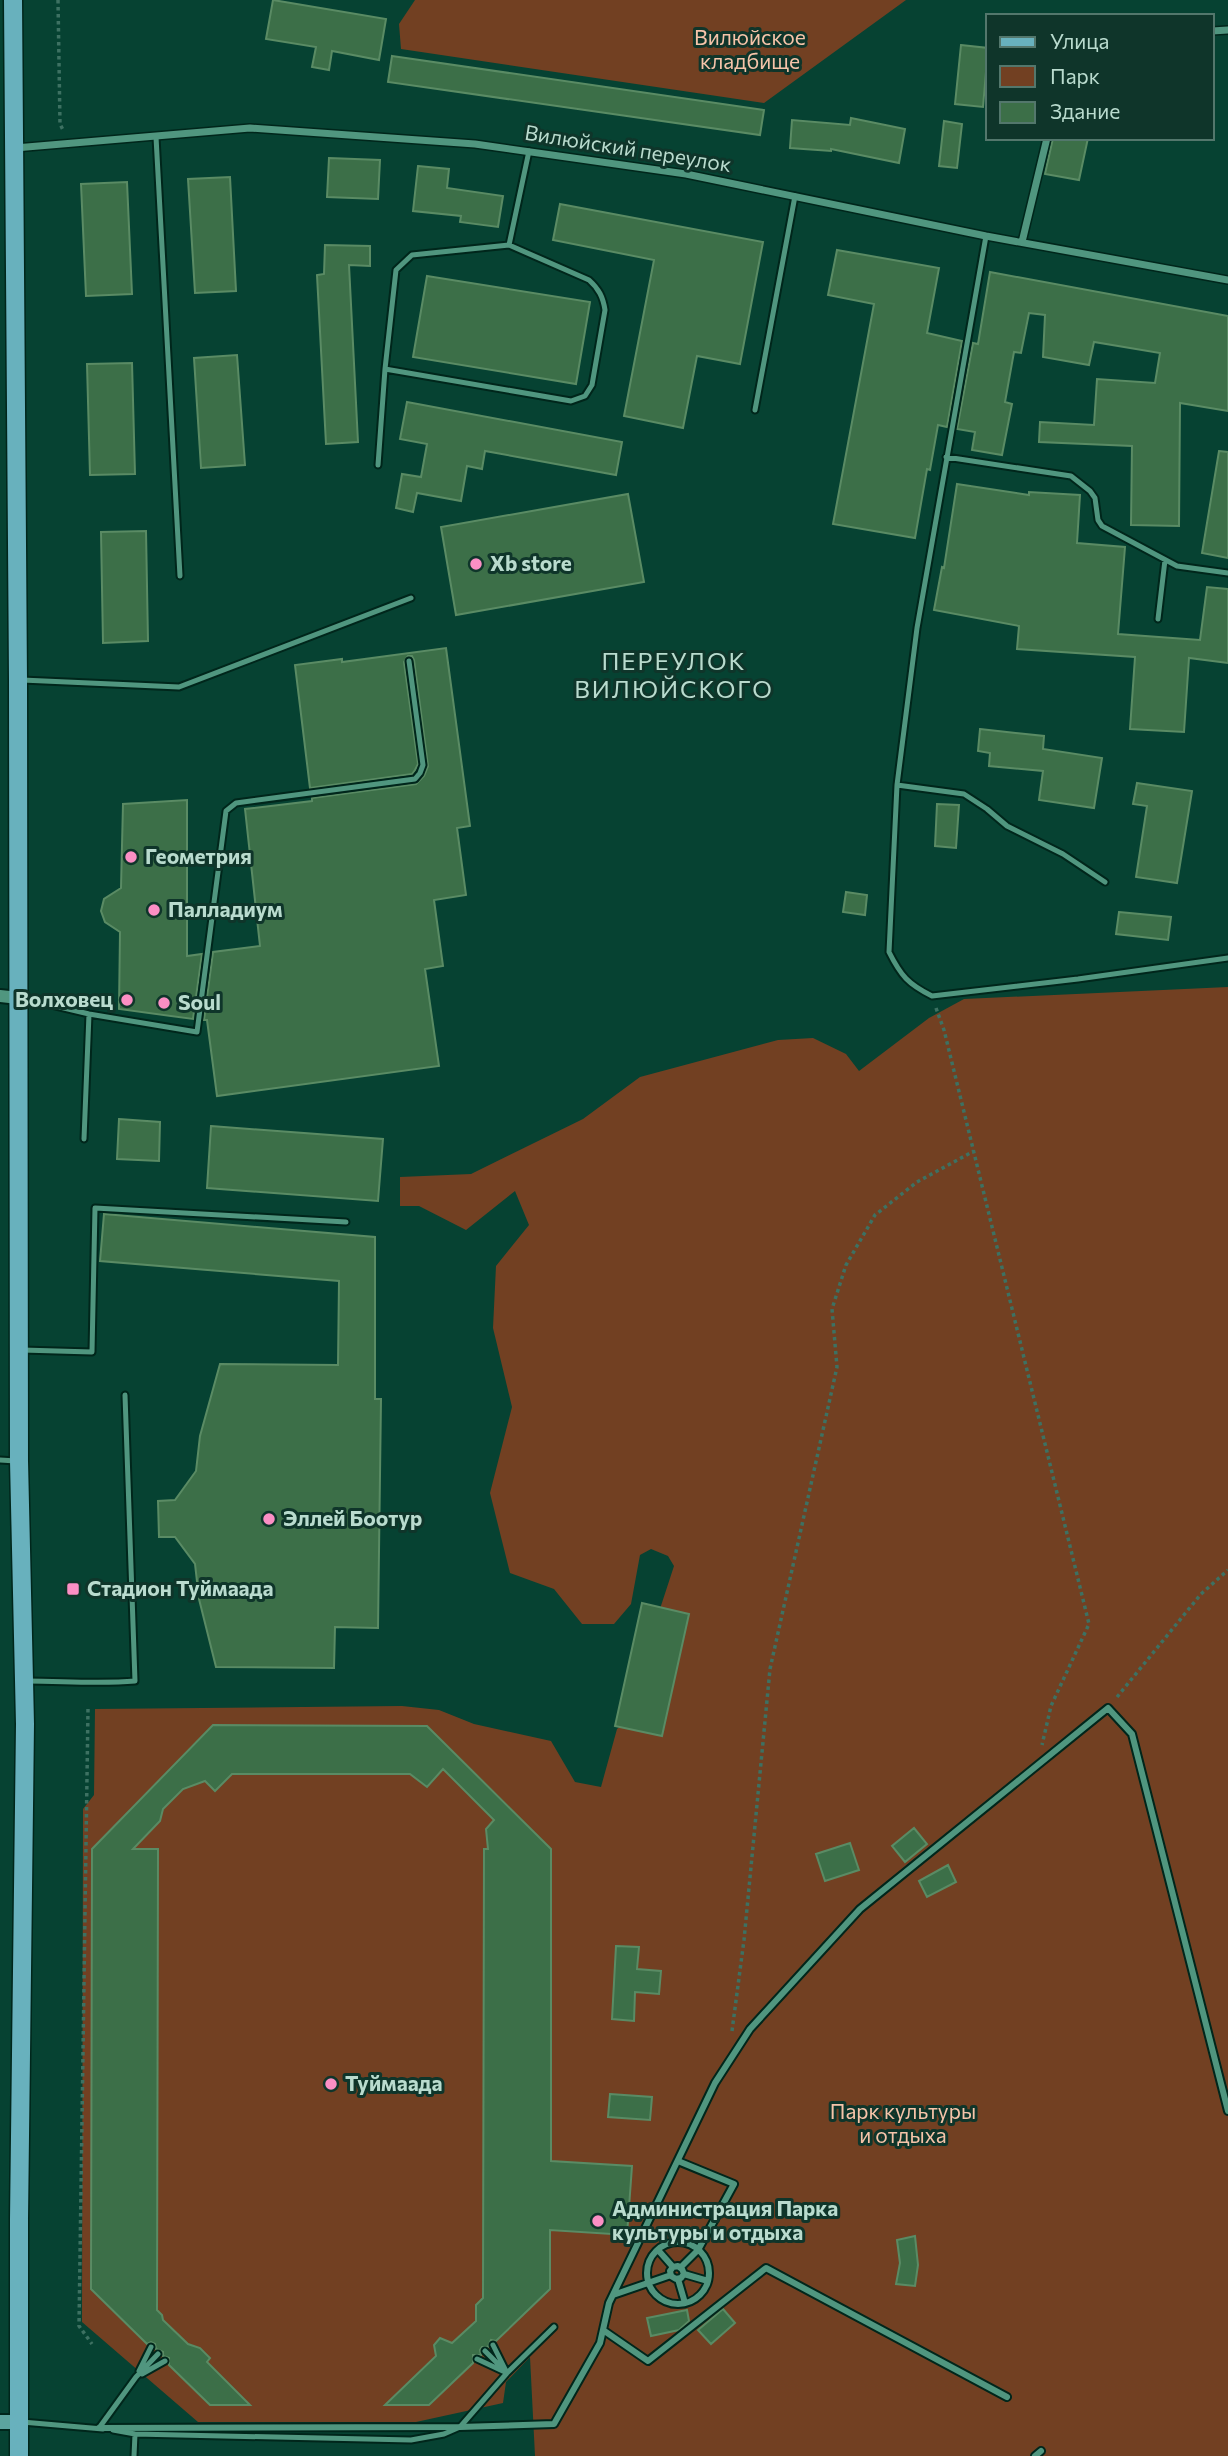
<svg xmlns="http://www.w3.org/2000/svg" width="1228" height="2456" font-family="Commissioner,sans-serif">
	<rect width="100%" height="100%" fill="#064232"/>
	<path fill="#724022" d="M 415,0 L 906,0 L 764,103 L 401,49 L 399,24 Z
		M 1228,987 L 1228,2456 L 535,2456 L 530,2357 L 506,2382 L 503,2403 L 416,2422 L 198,2422 L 82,2322 L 83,1809 L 94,1795 L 95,1709 L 402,1706 L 439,1710 L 474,1724 L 551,1741 L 575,1782 L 601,1787 L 617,1729 L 622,1725 L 674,1566 L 668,1556 L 651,1549 L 640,1555 L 631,1604 L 614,1624 L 582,1624 L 554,1589 L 510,1573 L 490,1493 L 512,1407 L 493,1328 L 496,1266 L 529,1225 L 515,1191 L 466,1230 L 419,1206 L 400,1206 L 400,1177 L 471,1174 L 583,1119 L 640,1077 L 778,1040 L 813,1038 L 846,1054 L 859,1071 L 929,1018 L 964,999 Z"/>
	<path fill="#3c6f48" stroke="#5a8b64" stroke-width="2" d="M 273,0 L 386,19 L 379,60 L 332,51 L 329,70 L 312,67 L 316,47 L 266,39 Z
		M 961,45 L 988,48 L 983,107 L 955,104 Z
		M 392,56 L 764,110 L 760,135 L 388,82 Z
		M 851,118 L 905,129 L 899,163 L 831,149 L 831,151 L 790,148 L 792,120 L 850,125 Z
		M 944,121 L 962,124 L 957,168 L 939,166 Z
		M 1053,138 L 1088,138 L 1079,180 L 1045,174 Z
		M 329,158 L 380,160 L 378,199 L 327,197 Z
		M 418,166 L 449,169 L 447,188 L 503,196 L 498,227 L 460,222 L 461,216 L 413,211 Z
		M 230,177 L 236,291 L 195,293 L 188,179 Z
		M 127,182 L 132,294 L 86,296 L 81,184 Z
		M 560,204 L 763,242 L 740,364 L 697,356 L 683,428 L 624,416 L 654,260 L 553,240 Z
		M 325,245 L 370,246 L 370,266 L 349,265 L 358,442 L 326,444 L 317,275 L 324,274 Z
		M 837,250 L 939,268 L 927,333 L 962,341 L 947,427 L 938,425 L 930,470 L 927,469 L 915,538 L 833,524 L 874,304 L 828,295 Z
		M 990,272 L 1228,316 L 1228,411 L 1180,403 L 1179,526 L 1131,525 L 1132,446 L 1039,442 L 1040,422 L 1094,425 L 1097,379 L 1155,383 L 1160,353 L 1094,342 L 1089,365 L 1043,357 L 1045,315 L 1029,313 L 1021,353 L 1014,352 L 1005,402 L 1012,404 L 1002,455 L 972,450 L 975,432 L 957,429 L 973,343 L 978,344 Z
		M 427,276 L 590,302 L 576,384 L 413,357 Z
		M 237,355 L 245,465 L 201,468 L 194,358 Z
		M 132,363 L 135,474 L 90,475 L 87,364 Z
		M 407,402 L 622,442 L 616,475 L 485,451 L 482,469 L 467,466 L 461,501 L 417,493 L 413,512 L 396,508 L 402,474 L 421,477 L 427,444 L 400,439 Z
		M 1219,451 L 1228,452 L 1228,558 L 1202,553 Z
		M 957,484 L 1029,495 L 1029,492 L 1080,495 L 1077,543 L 1125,547 L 1118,634 L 1200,640 L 1207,587 L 1228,589 L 1228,663 L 1189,658 L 1184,732 L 1130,729 L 1135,657 L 1017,649 L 1019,626 L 934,610 L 942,567 L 944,568 Z
		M 628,494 L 644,582 L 456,615 L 441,527 Z
		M 146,531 L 148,641 L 103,643 L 101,532 Z
		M 446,648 L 470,826 L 457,828 L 466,895 L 434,900 L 443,966 L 425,969 L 439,1066 L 217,1096 L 207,1020 L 204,1020 L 213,952 L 260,946 L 245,809 L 312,801 L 312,798 L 416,784 L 424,776 L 428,766 L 414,660 L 412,656 L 408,656 L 404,662 L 418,764 L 415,770 L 412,774 L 310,788 L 295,665 L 342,659 L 342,662 Z
		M 980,729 L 1044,736 L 1043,749 L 1102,758 L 1094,808 L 1039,800 L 1043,771 L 989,766 L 990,753 L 978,751 Z
		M 1137,783 L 1192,791 L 1177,883 L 1136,877 L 1147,806 L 1133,804 Z
		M 187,800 L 187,956 L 202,954 L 193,1019 L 119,1009 L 120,932 L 105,922 L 101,911 L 104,899 L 121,888 L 123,804 Z
		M 937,804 L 959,805 L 956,848 L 935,846 Z
		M 846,892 L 867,895 L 865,915 L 843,912 Z
		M 1119,912 L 1171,917 L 1168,940 L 1116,934 Z
		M 119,1119 L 160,1122 L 159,1161 L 117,1159 Z
		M 211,1126 L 383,1139 L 378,1201 L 207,1188 Z
		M 104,1214 L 375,1237 L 375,1399 L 381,1399 L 378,1628 L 335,1627 L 334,1668 L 216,1667 L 199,1599 L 195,1564 L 175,1537 L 159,1537 L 158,1501 L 175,1500 L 196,1471 L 200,1436 L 220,1364 L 338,1365 L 339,1281 L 100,1261 Z
		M 642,1603 L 689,1614 L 662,1736 L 615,1726 Z
		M 213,1725 L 427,1726 L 551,1849 L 551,2161 L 632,2166 L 627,2235 L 550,2230 L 550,2289 L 496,2341 L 491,2340 L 488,2347 L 482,2347 L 480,2350 L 481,2355 L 473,2355 L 473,2363 L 429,2405 L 385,2405 L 436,2356 L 434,2345 L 440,2338 L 452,2343 L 476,2321 L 476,2305 L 483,2298 L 484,1849 L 488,1849 L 486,1829 L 494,1820 L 443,1769 L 427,1787 L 410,1774 L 232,1774 L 215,1791 L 205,1781 L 183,1789 L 163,1809 L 160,1821 L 133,1849 L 158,1849 L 157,2310 L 162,2315 L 163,2320 L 188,2344 L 200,2348 L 210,2358 L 207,2362 L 250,2405 L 210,2405 L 169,2365 L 169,2358 L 163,2356 L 163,2352 L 156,2349 L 155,2344 L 151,2342 L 147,2344 L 91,2289 L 92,1849 Z
		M 914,1828 L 927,1844 L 905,1862 L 892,1846 Z
		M 850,1843 L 859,1870 L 825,1881 L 816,1854 Z
		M 948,1865 L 956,1882 L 927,1897 L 919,1881 Z
		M 616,1946 L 639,1947 L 637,1969 L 661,1971 L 659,1994 L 635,1992 L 634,2021 L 612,2019 Z
		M 610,2094 L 652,2097 L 650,2120 L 608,2117 Z
		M 915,2236 L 918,2265 L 915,2286 L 896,2284 L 900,2263 L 897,2240 Z
		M 723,2309 L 735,2323 L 711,2344 L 698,2330 Z
		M 687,2310 L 689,2321 L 679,2330 L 651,2336 L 647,2318 Z"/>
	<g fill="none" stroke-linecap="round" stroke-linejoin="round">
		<defs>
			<path id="service" d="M 156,137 L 180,576
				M 986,236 L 917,628 L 897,785 L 889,952 C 901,976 908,984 932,996 L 1078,979 L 1228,958
				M 385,369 L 396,270 L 412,255 L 509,245
				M 755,410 L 795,196
				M 946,457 L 1071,476 L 1090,491 L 1095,498 L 1098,520 L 1102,526 L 1177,566 L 1228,573
				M 378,465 L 385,369 L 571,401 L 585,396 L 592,385 L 605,310 C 603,297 599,289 589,280 L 509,245 L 529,151
				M 1158,619 L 1165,560
				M 22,680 L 179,687 L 411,598
				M 897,785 L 964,794 L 987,809 L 1007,826 L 1063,854 L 1105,882
				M 22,998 L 89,1014 L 197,1032 L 226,811 L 236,803 L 415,779 L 420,773 L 423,765 L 409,661
				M 84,1139 L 89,1014
				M 22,1350 L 92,1352 L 95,1208 L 346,1222
				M 0,1460 L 16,1461
				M 27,1681 C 63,1681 99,1684 135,1681 L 125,1395
				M 493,2345 L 507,2373
				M 485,2351 L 502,2368
				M 477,2359 L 507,2373
				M 139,2371 L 151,2347
				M 142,2374 L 165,2361
				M 22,2422 L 103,2429
				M 99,2428 L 136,2377 L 158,2354
				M 113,2430 L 135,2434 L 411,2440 L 444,2434 L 460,2427 L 507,2373 L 554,2327
				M 134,2456 L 135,2434"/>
			<path id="pedestrian" d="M 678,2161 L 734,2184 L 698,2250 L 681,2267
				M647 2273a31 31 0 1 1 62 0a31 31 0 1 1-62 0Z
				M 658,2250 L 673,2267 L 678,2266 L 682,2269 L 684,2274 L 681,2278 L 676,2279 L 671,2276 L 670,2271 L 673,2267
				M 684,2274 L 708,2281
				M 678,2279 L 685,2303
				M 613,2295 L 671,2275
				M 603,2330 L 648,2361 L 766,2268 L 1007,2397
				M 99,2428 L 460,2427 L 554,2424 L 600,2343 L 609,2303 L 715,2083 L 750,2029 L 860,1909 L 1108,1708 L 1132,1734 L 1228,2111
				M 1035,2456 L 1041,2451"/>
			<path id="minor" d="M 1212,31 L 1228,30
				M 15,148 L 250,128 L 475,144 L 686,174 L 986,236 L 1228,280
				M 1022,242 L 1047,138"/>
			<path id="tertiary" d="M 0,996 L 18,998"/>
			<path id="secondary" d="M 0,2422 L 19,2422"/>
			<path id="primary" d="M 13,0 L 18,680 L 19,1461 L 25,1724 L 19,2219 L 19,2456"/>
		</defs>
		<use href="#service" stroke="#00261b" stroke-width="9"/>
		<use href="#pedestrian" stroke="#00261b" stroke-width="10"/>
		<use href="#minor" stroke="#00261b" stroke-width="10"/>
		<use href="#tertiary" stroke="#00261b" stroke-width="16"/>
		<use href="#secondary" stroke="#00261b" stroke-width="18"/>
		<use href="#primary" stroke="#00261b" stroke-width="21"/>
		<path stroke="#3d7162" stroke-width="3.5" stroke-dasharray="3.5 3.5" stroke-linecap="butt" d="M 58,0 L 60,124 L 63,130
			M 936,1008 L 944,1030 L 1089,1624 L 1051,1706 L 1042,1745
			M 1117,1697 L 1201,1594 L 1228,1570
			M 88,1709 L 79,2326 L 92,2344
			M 732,2031 L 744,1940 L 770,1669 L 837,1367 L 832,1309 L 846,1265 L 875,1215 L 917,1182 L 974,1151"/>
		<use href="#service" stroke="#50967f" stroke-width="5"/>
		<use href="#pedestrian" stroke="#50967f" stroke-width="6"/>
		<use href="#minor" stroke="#50967f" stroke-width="7"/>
		<use href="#tertiary" stroke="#50967f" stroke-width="12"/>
		<use href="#secondary" stroke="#5ca49e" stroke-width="14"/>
		<use href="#primary" stroke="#68b1bd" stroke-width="18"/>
	</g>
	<g fill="#fb8fc4" stroke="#0f352a" stroke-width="2.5">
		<circle cx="476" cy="564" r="7"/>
		<circle cx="131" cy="857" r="7"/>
		<circle cx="154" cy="910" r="7"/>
		<circle cx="127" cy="1000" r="7"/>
		<circle cx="164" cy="1003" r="7"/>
		<circle cx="269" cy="1519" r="7"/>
		<rect x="66" y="1582" width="14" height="14" rx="3.5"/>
		<circle cx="331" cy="2084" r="7"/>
		<circle cx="598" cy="2221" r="7"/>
	</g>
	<g text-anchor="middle" stroke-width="6" stroke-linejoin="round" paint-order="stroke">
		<g font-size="21" fill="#f6c4a9" stroke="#0f352a">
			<text x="750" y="45">Вилюйское<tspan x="750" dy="24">кладбище</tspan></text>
			<text x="903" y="2119">Парк культуры<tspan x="903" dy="24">и отдыха</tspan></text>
		</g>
		<g font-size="21" fill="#b9dbce" stroke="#0f352a">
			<text transform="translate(628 149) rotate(9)" y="7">Вилюйский переулок</text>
		</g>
		<g font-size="21" font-weight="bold" fill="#b9dbce" stroke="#0f352a" text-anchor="start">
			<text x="490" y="571">Xb store</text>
			<text x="145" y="864">Геометрия</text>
			<text x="168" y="917">Палладиум</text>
			<text x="113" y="1007" text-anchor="end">Волховец</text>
			<text x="178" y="1010">Soul</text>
			<text x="283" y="1526">Эллей Боотур</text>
			<text x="87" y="1596">Стадион Туймаада</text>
			<text x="345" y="2091">Туймаада</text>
			<text x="612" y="2216">Администрация Парка<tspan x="612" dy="24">культуры и отдыха</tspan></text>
		</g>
		<g font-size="24" letter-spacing="2" fill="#b9dbce" stroke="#0f352a">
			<text x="674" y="670">ПЕРЕУЛОК<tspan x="674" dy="28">ВИЛЮЙСКОГО</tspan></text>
		</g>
	</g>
	<rect x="986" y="14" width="228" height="126" fill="#0f352a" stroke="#53776c" stroke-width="2"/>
	<rect x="1000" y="37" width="35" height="10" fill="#68b1bd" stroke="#53776c" stroke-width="2"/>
	<text x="1050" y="49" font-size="21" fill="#b9dbce">Улица</text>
	<rect x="1000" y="66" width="35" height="21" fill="#724022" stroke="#53776c" stroke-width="2"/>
	<text x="1050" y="84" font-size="21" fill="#b9dbce">Парк</text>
	<rect x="1000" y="102" width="35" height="21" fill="#3c6f48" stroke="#53776c" stroke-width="2"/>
	<text x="1050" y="119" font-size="21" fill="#b9dbce">Здание</text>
</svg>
